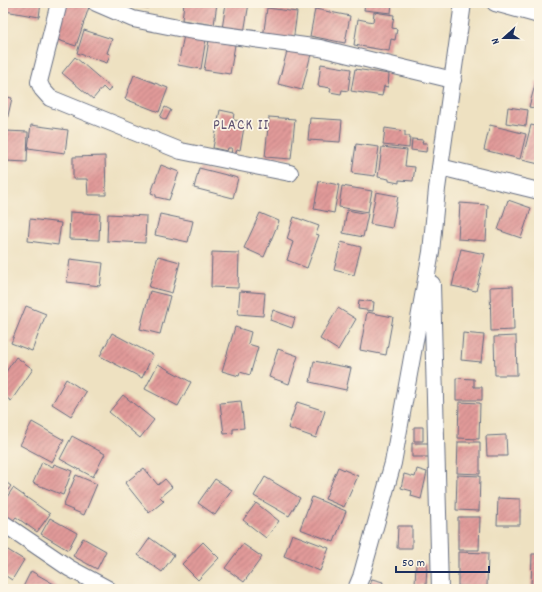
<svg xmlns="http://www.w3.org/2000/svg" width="542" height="592" font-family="Dekko,sans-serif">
	<defs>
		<pattern id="building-hatch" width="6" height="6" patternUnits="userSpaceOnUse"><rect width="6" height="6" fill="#e19a99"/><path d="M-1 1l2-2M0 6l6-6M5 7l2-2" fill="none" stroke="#b67e80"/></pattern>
	</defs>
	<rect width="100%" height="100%" fill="#fcf5e5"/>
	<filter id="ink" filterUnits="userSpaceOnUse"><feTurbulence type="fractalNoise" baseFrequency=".025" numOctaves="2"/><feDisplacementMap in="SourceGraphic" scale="8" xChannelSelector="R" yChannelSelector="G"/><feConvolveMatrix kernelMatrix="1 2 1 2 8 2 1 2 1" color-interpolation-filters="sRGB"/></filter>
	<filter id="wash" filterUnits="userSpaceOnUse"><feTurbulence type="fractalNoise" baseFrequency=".012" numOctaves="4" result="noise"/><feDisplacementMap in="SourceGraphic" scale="16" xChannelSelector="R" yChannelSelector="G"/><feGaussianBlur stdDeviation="0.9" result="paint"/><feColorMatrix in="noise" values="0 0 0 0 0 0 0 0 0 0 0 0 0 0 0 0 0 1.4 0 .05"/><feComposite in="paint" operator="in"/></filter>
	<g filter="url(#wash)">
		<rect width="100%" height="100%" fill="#eee1c1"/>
		<g id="blocks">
			<path fill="url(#building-hatch)" d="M 7,3 L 41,3 L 39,17 L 5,11 Z
				M 64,3 L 78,3 L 89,7 L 76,46 L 52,38 Z
				M 128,3 L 148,3 L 148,8 L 128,6 Z
				M 184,3 L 217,3 L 214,25 L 182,20 Z
				M 226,3 L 249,3 L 244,33 L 222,29 Z
				M 365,3 L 392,3 L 391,13 L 364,10 Z
				M 267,8 L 297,12 L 293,42 L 263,38 Z
				M 315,9 L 350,16 L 345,43 L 310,36 Z
				M 374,12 L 394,15 L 392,28 L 397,29 L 395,40 L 391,39 L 389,51 L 354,45 L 358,19 L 373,22 Z
				M 84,30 L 112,39 L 107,53 L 110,54 L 107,63 L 77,53 Z
				M 184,35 L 206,39 L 201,69 L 178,65 Z
				M 209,40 L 235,45 L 230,74 L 204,70 Z
				M 288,48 L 311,54 L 302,90 L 278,84 Z
				M 75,57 L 111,88 L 108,92 L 103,87 L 93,99 L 62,73 Z
				M 321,64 L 351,69 L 348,91 L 342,90 L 341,94 L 330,92 L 331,88 L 318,86 Z
				M 355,69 L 389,74 L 388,87 L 384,86 L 382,96 L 351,91 Z
				M 134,75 L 168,88 L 159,112 L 125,99 Z
				M 536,81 L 539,82 L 539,109 L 529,107 Z
				M 3,96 L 12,98 L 7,120 L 3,119 Z
				M 165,107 L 171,110 L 166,120 L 160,117 Z
				M 508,107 L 528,110 L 526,126 L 506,123 Z
				M 220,110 L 234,113 L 233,120 L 245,122 L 240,150 L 237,149 L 235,155 L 231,154 L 232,148 L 228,148 L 227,151 L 213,148 Z
				M 269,117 L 295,119 L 291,159 L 265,157 Z
				M 310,118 L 342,120 L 340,142 L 308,140 Z
				M 31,125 L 68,130 L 65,153 L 28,148 Z
				M 490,125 L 526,134 L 520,159 L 484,150 Z
				M 531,125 L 539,127 L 539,164 L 522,160 Z
				M 385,128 L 405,131 L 405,136 L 410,136 L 409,148 L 383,145 Z
				M 6,131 L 28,132 L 27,162 L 6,161 Z
				M 412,139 L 423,140 L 422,143 L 427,143 L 426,152 L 411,150 Z
				M 356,144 L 379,147 L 375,176 L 352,173 Z
				M 382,147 L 407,150 L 405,166 L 415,167 L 413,181 L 399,180 L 399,183 L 389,181 L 389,179 L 378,177 Z
				M 105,156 L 106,195 L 88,195 L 87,179 L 73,179 L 73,157 Z
				M 161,165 L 179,172 L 169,200 L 156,197 L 156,195 L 151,193 Z
				M 199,168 L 238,178 L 233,198 L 194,188 Z
				M 319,181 L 339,185 L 334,213 L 314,209 Z
				M 342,186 L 372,191 L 368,212 L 339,207 Z
				M 376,192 L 398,196 L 392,228 L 370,224 Z
				M 508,200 L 531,208 L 521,238 L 498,230 Z
				M 460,203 L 488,205 L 486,241 L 458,239 Z
				M 347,210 L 368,214 L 363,237 L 343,233 Z
				M 70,212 L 100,214 L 99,240 L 69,239 Z
				M 260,213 L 279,221 L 264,257 L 244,248 Z
				M 108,214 L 146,216 L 145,243 L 107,241 Z
				M 160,214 L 193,221 L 188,242 L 155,235 Z
				M 294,217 L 319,226 L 316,234 L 319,235 L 307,268 L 287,260 L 293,242 L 287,239 Z
				M 30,219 L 61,223 L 58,245 L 28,241 Z
				M 341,242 L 361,247 L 354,275 L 334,270 Z
				M 461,249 L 485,254 L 476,291 L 452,286 Z
				M 212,252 L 239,253 L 238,288 L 211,287 Z
				M 158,256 L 180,262 L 172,293 L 149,287 Z
				M 70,259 L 103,263 L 100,286 L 67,282 Z
				M 513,286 L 514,330 L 491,331 L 490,287 Z
				M 150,291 L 170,296 L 160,334 L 140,329 Z
				M 240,291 L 265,293 L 263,316 L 238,314 Z
				M 359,300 L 374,302 L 373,311 L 358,309 Z
				M 26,306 L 46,314 L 32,351 L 11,343 Z
				M 338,308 L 356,319 L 338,350 L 320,339 Z
				M 273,310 L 295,318 L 292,328 L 270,320 Z
				M 367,312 L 393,317 L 386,355 L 360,350 Z
				M 235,327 L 251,332 L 248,344 L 258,347 L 250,375 L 240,372 L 239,376 L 222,371 Z
				M 112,333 L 153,355 L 142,378 L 100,356 Z
				M 463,333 L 484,335 L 481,362 L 461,360 Z
				M 516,336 L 517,375 L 495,375 L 494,337 Z
				M 278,349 L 298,356 L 289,384 L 269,377 Z
				M 16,357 L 33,369 L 11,401 L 3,395 L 3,376 Z
				M 314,361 L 351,368 L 346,390 L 310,382 Z
				M 158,364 L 191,382 L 178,406 L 145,389 Z
				M 456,378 L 474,379 L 474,387 L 482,387 L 482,400 L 456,400 Z
				M 66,379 L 86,392 L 71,416 L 52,404 Z
				M 123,395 L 154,420 L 140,438 L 109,412 Z
				M 241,401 L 244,428 L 233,429 L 233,433 L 224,434 L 220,403 Z
				M 297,402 L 325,411 L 316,438 L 288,428 Z
				M 459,402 L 480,403 L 479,439 L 458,438 Z
				M 32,422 L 64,440 L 52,462 L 20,445 Z
				M 414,427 L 423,427 L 423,441 L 414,441 Z
				M 506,435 L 507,456 L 487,456 L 486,436 Z
				M 72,436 L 105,454 L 93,477 L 60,459 Z
				M 458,442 L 480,442 L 480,474 L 457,473 Z
				M 412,443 L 430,443 L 429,457 L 412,457 Z
				M 42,462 L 53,467 L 54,464 L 72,471 L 63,495 L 33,483 Z
				M 338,467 L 358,476 L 344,507 L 325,499 Z
				M 144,468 L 158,485 L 165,479 L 172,487 L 160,497 L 164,501 L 149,513 L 125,483 Z
				M 417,469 L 427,472 L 421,499 L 411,496 L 412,491 L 401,488 L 404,474 L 415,477 Z
				M 76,475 L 97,484 L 84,515 L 63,506 Z
				M 457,475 L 480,476 L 479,511 L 456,510 Z
				M 265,477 L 300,498 L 289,516 L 254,496 Z
				M 215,479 L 232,490 L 215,515 L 198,503 Z
				M 3,480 L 11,486 L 3,497 Z
				M 13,488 L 50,514 L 37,532 L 16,517 L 12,522 L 3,519 L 3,503 Z
				M 312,497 L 346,511 L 334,542 L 300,529 Z
				M 498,498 L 520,499 L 520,525 L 497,525 Z
				M 256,503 L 279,521 L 266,538 L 243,520 Z
				M 458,517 L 480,517 L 479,550 L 458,550 Z
				M 50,518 L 77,533 L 68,550 L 41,534 Z
				M 398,526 L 412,526 L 412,548 L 397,548 Z
				M 292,534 L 329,548 L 320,571 L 284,556 Z
				M 83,538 L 106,551 L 97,569 L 73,556 Z
				M 150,538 L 174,555 L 162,572 L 138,555 Z
				M 203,542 L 219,558 L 198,580 L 182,564 Z
				M 243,544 L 262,557 L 244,582 L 225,568 Z
				M 3,547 L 24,560 L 12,580 L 3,574 Z
				M 458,552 L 488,553 L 487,587 L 458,586 Z
				M 532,554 L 539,554 L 539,587 L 531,587 Z
				M 416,564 L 427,564 L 426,585 L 415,585 Z
				M 31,571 L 61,588 L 60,589 L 22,589 Z
				M 372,579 L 383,582 L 381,589 L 369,589 Z"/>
		</g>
	</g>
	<g filter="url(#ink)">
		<use href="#blocks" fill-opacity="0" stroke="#656d81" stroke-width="1"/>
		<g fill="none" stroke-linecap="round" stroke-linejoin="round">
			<defs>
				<path id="minor" d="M 59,3 L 39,82 L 42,89 L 50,98 L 181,151 L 290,173
					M 96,3 L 133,19 L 188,30 L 320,48 L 453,80
					M 495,3 L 539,15
					M 440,167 L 539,191
					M 432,284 L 440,589
					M 3,523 L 69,568 L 108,589
					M 356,589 L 361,577 L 393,463 L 431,252 L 437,189 L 463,3"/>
			</defs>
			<use href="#minor" stroke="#656d81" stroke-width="18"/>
			<use href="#minor" stroke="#fff" stroke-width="16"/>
		</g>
	</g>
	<g text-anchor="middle" stroke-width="3.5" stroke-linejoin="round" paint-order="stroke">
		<g font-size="15" letter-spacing="1" fill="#605473" stroke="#fcf5e5">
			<text x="241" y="129">PLACK II</text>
		</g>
	</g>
	<rect width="542" height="592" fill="none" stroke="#fcf5e5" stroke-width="16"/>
	<g transform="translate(504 38) rotate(249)" stroke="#fcf5e5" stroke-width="3" paint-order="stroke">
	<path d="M0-3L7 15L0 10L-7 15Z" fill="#1b2f5e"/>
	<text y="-6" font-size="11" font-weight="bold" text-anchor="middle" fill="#1b2f5e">N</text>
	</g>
	<path d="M396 566v6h93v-6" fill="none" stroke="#1b2f5e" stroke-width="2"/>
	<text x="402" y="566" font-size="12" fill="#1b2f5e" stroke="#fcf5e5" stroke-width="3" paint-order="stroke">50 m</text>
</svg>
